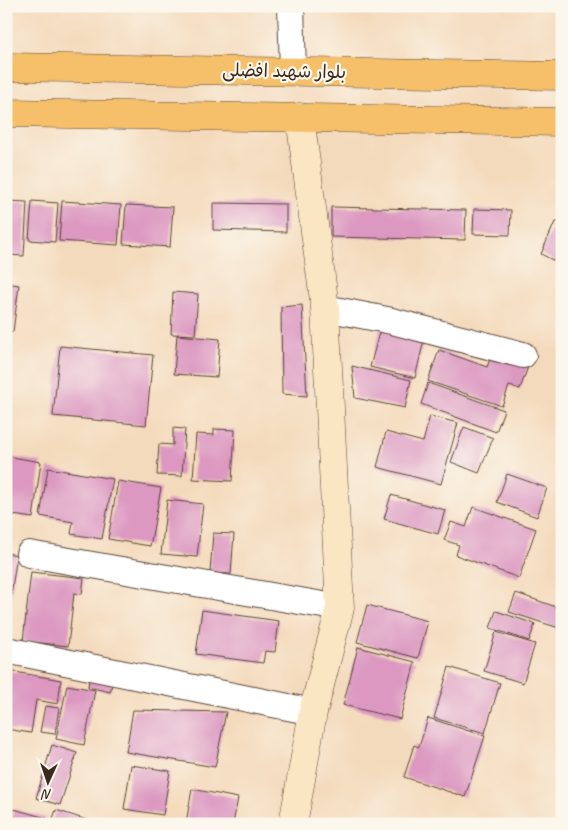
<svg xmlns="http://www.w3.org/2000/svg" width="568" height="830" font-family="Caveat,'Playpen Sans Arabic',sans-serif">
	<rect width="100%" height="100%" fill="#fbf7ec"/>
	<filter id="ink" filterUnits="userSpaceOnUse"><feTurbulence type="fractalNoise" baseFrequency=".02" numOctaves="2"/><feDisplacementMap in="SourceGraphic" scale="10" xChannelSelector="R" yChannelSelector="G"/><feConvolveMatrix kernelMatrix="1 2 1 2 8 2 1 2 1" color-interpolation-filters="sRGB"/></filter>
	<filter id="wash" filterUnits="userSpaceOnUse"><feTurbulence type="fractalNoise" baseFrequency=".0096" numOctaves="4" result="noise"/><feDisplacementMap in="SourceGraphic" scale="20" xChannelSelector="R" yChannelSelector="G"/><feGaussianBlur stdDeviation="1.12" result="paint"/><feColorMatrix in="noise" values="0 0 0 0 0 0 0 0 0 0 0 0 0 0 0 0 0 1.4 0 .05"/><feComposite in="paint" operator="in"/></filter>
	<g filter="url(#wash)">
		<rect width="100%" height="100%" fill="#f4dabc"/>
		<g id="blocks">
			<path fill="#dc98c1" d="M 6,201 L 27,202 L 24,256 L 6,255 Z
				M 32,201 L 58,203 L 55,242 L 29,240 Z
				M 62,201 L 121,205 L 118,245 L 59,241 Z
				M 213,203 L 286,204 L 286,232 L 213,230 Z
				M 126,205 L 173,207 L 170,247 L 123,244 Z
				M 331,207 L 466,210 L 465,240 L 331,237 Z
				M 474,209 L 511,210 L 510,235 L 473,234 Z
				M 555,222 L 562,222 L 562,265 L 541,254 Z
				M 6,283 L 19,285 L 13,332 L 6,331 Z
				M 173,292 L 198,294 L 195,335 L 171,334 Z
				M 302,305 L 307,396 L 282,394 L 281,307 Z
				M 380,329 L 424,340 L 415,378 L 370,367 Z
				M 177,335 L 220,339 L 217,377 L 174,374 Z
				M 60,346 L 153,355 L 146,425 L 53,416 Z
				M 439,350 L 487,367 L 493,351 L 529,364 L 520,389 L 509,386 L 502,406 L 428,381 Z
				M 352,366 L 411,380 L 405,408 L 355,398 Z
				M 428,383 L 504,410 L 496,432 L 421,404 Z
				M 430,416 L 458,423 L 441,484 L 377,467 L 386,432 L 423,442 Z
				M 464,427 L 493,438 L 479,473 L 451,462 Z
				M 173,428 L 185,429 L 182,476 L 157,475 L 159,444 L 173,445 Z
				M 214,429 L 235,430 L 232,481 L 193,479 L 196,434 L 214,435 Z
				M 6,456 L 41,462 L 33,518 L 6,514 Z
				M 48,468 L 113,479 L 102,539 L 71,534 L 73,522 L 40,516 Z
				M 507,474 L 547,488 L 537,517 L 497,502 Z
				M 118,481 L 161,488 L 150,546 L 108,539 Z
				M 391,495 L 445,510 L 438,534 L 384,519 Z
				M 167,500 L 203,504 L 197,557 L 161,554 Z
				M 473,507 L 536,529 L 519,578 L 456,555 L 459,545 L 444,540 L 451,522 L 466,527 Z
				M 213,533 L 234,534 L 231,574 L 210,573 Z
				M 6,553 L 17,555 L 7,622 L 6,622 Z
				M 31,572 L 84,578 L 82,594 L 74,593 L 68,646 L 23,641 Z
				M 516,593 L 562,609 L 562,619 L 559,628 L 509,612 Z
				M 367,605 L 428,621 L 418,658 L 357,642 Z
				M 202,610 L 279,621 L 275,652 L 265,651 L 263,663 L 196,654 Z
				M 496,611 L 535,624 L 529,641 L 490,628 Z
				M 496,632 L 535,644 L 523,683 L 484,671 Z
				M 358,647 L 415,662 L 400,719 L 343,705 Z
				M 449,667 L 500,683 L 485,733 L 434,718 Z
				M 9,671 L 61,680 L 58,704 L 36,700 L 31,733 L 6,729 L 6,690 Z
				M 90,672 L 114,677 L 110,692 L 88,687 Z
				M 67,685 L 95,690 L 84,745 L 56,739 Z
				M 45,706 L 59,708 L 55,734 L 40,732 Z
				M 133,710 L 226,712 L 215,767 L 126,752 Z
				M 428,718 L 485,736 L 465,797 L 404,777 L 414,745 L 419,747 Z
				M 52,745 L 77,753 L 60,805 L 36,798 Z
				M 131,765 L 170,771 L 163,815 L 124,809 Z
				M 192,789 L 238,798 L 233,824 L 186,823 Z
				M 14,809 L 46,818 L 44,824 L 10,824 Z
				M 56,810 L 96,823 L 96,824 L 51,824 Z"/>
		</g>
	</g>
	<g filter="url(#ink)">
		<use href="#blocks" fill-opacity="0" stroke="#574436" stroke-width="1"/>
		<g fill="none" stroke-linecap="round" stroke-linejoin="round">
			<defs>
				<path id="street" d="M 291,6 L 293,71
					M 325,308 L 392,321 L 523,355
					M 29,554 L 340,608
					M 6,650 L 313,712"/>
				<path id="secondary" d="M 293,824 L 313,712 L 340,608 L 325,308 L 300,117"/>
				<path id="primary" d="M 6,67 L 562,76
					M 6,113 L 562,122"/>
			</defs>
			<use href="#street" stroke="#574436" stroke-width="28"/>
			<use href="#secondary" stroke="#574436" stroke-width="29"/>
			<use href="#primary" stroke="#574436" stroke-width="29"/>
			<use href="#street" stroke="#fff" stroke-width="26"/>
			<use href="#secondary" stroke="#fbe6c4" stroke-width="28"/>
			<use href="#primary" stroke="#f6c06b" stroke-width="28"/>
		</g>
	</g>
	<g text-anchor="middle" stroke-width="4.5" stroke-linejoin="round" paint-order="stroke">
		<g font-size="18" fill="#3b2a1e" stroke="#fbf7ec">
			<text transform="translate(284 71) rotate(1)" y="6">بلوار شهید افضلی</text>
		</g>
	</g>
	<rect width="568" height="830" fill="none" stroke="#fbf7ec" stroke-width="25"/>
	<g transform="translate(48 782) rotate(183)" stroke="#fbf7ec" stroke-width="4" paint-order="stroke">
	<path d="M0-4L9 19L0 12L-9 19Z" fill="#3b2a1e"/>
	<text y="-8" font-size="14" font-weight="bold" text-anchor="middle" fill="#3b2a1e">N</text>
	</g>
</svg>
